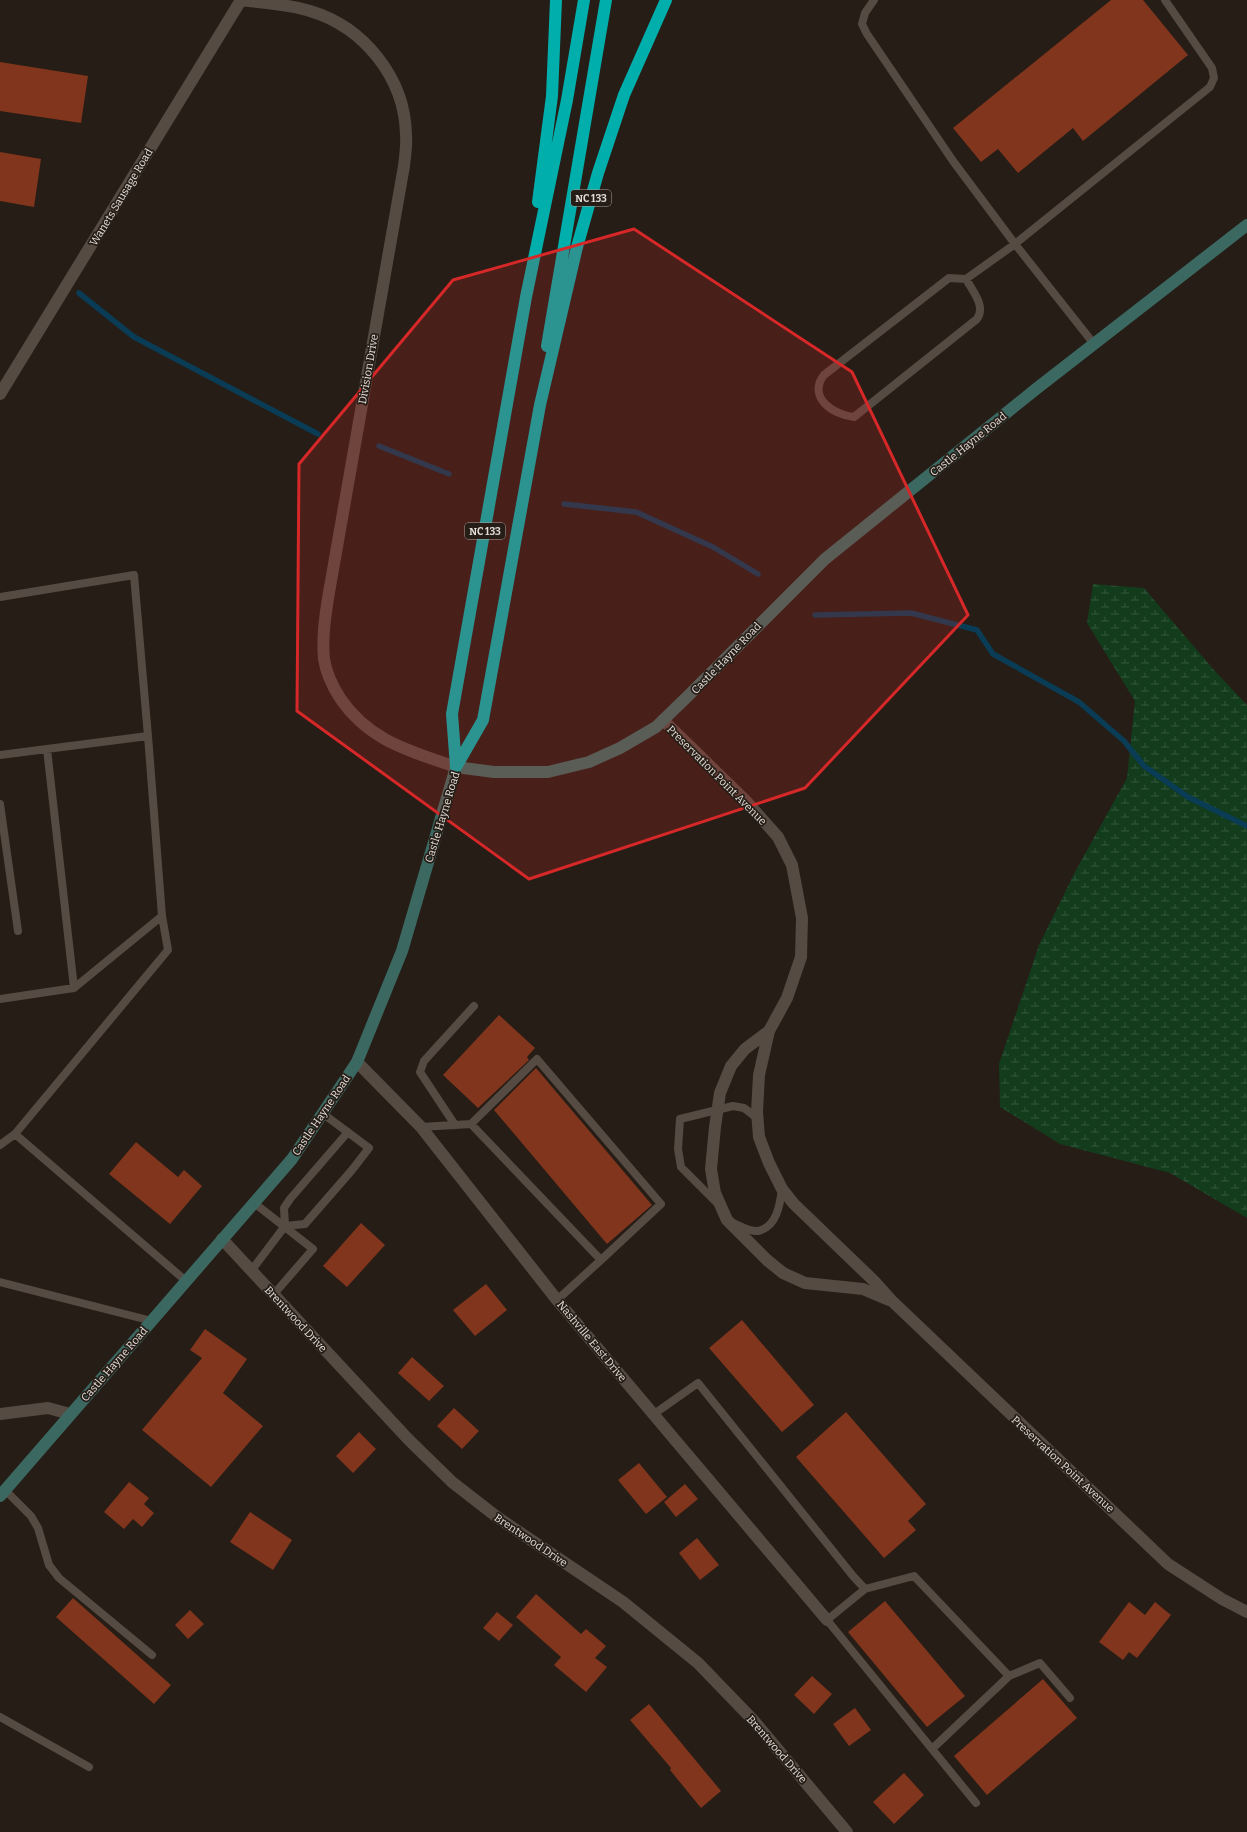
<svg xmlns="http://www.w3.org/2000/svg" width="1247" height="1832" font-family="Bitter,serif">
	<defs>
		<pattern id="wetland-marsh" width="20" height="14" patternUnits="userSpaceOnUse"><rect width="20" height="14" fill="#123c1c"/><path d="M1 5h8M5 5V1M11 12h8M15 12V8" fill="none" stroke="#34583c"/></pattern>
	</defs>
	<rect width="100%" height="100%" fill="#261d16"/>
	<path fill="url(#wetland-marsh)" d="M 1093,584 L 1144,588 L 1214,670 L 1247,705 L 1247,1218 L 1170,1173 L 1060,1144 L 1000,1107 L 999,1064 L 1039,945 L 1075,872 L 1127,778 L 1135,701 L 1087,623 Z"/>
	<g fill="none" stroke-linecap="round" stroke-linejoin="round">
		<path stroke="#0a3c55" stroke-width="5.5" d="M 79,293 L 134,337 L 318,434
			M 379,446 L 449,474
			M 564,504 L 636,512 L 713,547 L 758,574
			M 815,615 L 911,613 L 977,630 L 993,654 L 1079,702 L 1124,741 L 1144,766 L 1188,797 L 1247,826"/>
	</g>
	<path fill="#80351c" d="M 1111,0 L 1143,0 L 1188,55 L 1083,141 L 1073,128 L 1018,173 L 998,149 L 981,162 L 953,128 Z
		M 0,62 L 88,76 L 81,123 L 0,111 Z
		M 0,152 L 41,159 L 34,207 L 0,201 Z
		M 499,1015 L 535,1048 L 527,1057 L 529,1060 L 478,1108 L 443,1075 Z
		M 536,1068 L 652,1205 L 607,1244 L 494,1110 Z
		M 136,1142 L 178,1177 L 184,1170 L 202,1186 L 170,1224 L 109,1174 Z
		M 361,1223 L 385,1245 L 347,1287 L 323,1266 Z
		M 486,1284 L 507,1310 L 475,1336 L 453,1310 Z
		M 742,1320 L 814,1405 L 782,1432 L 709,1348 Z
		M 205,1329 L 247,1359 L 223,1393 L 263,1426 L 211,1487 L 142,1430 L 202,1358 L 190,1350 Z
		M 412,1357 L 444,1386 L 429,1401 L 398,1373 Z
		M 454,1408 L 479,1431 L 462,1449 L 437,1426 Z
		M 846,1412 L 926,1504 L 908,1521 L 916,1530 L 884,1558 L 796,1457 Z
		M 359,1432 L 376,1449 L 353,1473 L 336,1456 Z
		M 639,1463 L 667,1497 L 646,1514 L 618,1480 Z
		M 129,1482 L 149,1498 L 144,1504 L 154,1513 L 142,1527 L 133,1519 L 124,1529 L 104,1512 Z
		M 685,1484 L 698,1499 L 676,1517 L 664,1502 Z
		M 250,1512 L 292,1540 L 273,1570 L 230,1542 Z
		M 697,1538 L 719,1565 L 700,1580 L 679,1553 Z
		M 536,1594 L 581,1634 L 586,1629 L 606,1646 L 595,1658 L 607,1667 L 586,1692 L 554,1665 L 561,1657 L 516,1617 Z
		M 73,1598 L 171,1685 L 154,1704 L 56,1617 Z
		M 885,1601 L 965,1696 L 927,1727 L 848,1632 Z
		M 1129,1602 L 1145,1615 L 1155,1602 L 1171,1615 L 1137,1658 L 1129,1652 L 1123,1660 L 1099,1642 Z
		M 190,1610 L 204,1624 L 188,1639 L 175,1625 Z
		M 497,1612 L 513,1625 L 499,1641 L 483,1628 Z
		M 812,1676 L 832,1694 L 814,1714 L 794,1695 Z
		M 1043,1679 L 1077,1718 L 987,1795 L 954,1756 Z
		M 649,1704 L 721,1791 L 701,1808 L 670,1770 L 671,1768 L 630,1720 Z
		M 855,1708 L 871,1730 L 849,1746 L 833,1724 Z
		M 904,1773 L 924,1795 L 894,1824 L 873,1802 Z"/>
	<g fill="none" stroke-linecap="round" stroke-linejoin="round">
		<path stroke="#554b43" stroke-width="8" d="M 874,0 L 865,13 L 862,24 L 867,34 L 953,161 L 1015,244 L 1210,87 L 1214,78 L 1212,68 L 1165,0
			M 966,279 C 973,292 986,306 977,319 L 854,417 C 833,415 807,397 824,375 L 949,278 L 966,279 L 1015,244 L 1094,344
			M 0,597 L 134,575 L 148,736
			M 47,749 L 74,988
			M 0,755 L 148,736 L 162,916
			M 0,804 L 18,931
			M 0,999 L 74,988 L 162,916 L 168,950 L 15,1134 L 186,1281
			M 471,1124 L 537,1059 L 661,1204 L 601,1260
			M 455,1125 L 420,1072 L 424,1061 L 474,1006
			M 421,1127 L 471,1124 L 601,1260 L 557,1300
			M 0,1145 L 15,1134
			M 254,1203 L 313,1249 L 274,1294
			M 717,1203 L 681,1167 L 678,1149 L 680,1119 L 733,1106 L 744,1108 L 757,1118
			M 733,1223 C 740,1226 750,1232 758,1231 C 777,1227 780,1204 782,1189
			M 285,1226 L 305,1224 L 352,1170 L 369,1148 L 322,1113
			M 251,1271 L 285,1226 L 284,1208 L 290,1199 L 348,1132
			M 0,1282 L 152,1321
			M 654,1414 L 698,1383 L 853,1576 L 865,1589 L 914,1576 L 1009,1676 L 932,1749 L 827,1620 L 865,1589
			M 5,1490 L 31,1516 L 38,1528 L 49,1565 L 59,1578 L 152,1655
			M 1009,1676 L 1040,1663 L 1070,1698
			M 0,1717 L 89,1767
			M 932,1749 L 976,1803"/>
		<path stroke="#554b43" stroke-width="12" d="M 240,0 C 263,3 288,4 310,11 C 364,27 405,78 406,135 C 407,145 405,156 404,166 L 328,598 C 325,618 322,638 324,659 C 326,672 333,687 340,698 C 369,741 410,751 456,767
			M 0,394 L 241,0
			M 663,720 L 746,801 L 778,837 L 792,865 L 802,918 L 801,957 L 787,998 L 769,1031 L 759,1075 L 757,1112 L 759,1137 L 769,1163 L 782,1189 L 794,1204 L 874,1281 L 891,1300 L 1168,1564 L 1222,1599 L 1247,1612
			M 769,1031 L 745,1049 L 731,1066 L 720,1093 L 715,1127 L 711,1169 L 715,1193 L 727,1220 L 767,1260 L 783,1273 L 805,1283 L 863,1289 L 889,1300
			M 357,1062 L 421,1127 L 557,1300 L 827,1620
			M 222,1239 L 408,1439 L 452,1482 L 497,1517 L 623,1602 L 698,1663 L 754,1721 L 847,1832"/>
		<path stroke="#554b43" stroke-width="12" d="M 0,1414 L 48,1408 L 70,1414"/>
		<path stroke="#3b6962" stroke-width="12" d="M 0,1496 L 292,1159 L 357,1062 L 402,951 L 456,767 L 494,772 L 548,772 L 589,762 L 620,748 L 656,727 L 691,693 L 825,559 L 1036,389 L 1247,225"/>
		<path stroke="#00aeab" stroke-width="12" d="M 538,202 L 552,96 L 556,0
			M 547,346 L 606,0
			M 456,767 L 483,720 L 540,405 L 577,247 L 598,173 L 624,95 L 666,0
			M 456,767 L 452,714 L 526,297 L 567,100 L 584,0"/>
	</g>
	<path fill="#d62828" fill-opacity="0.2" stroke="#d62828" stroke-width="3" stroke-linejoin="round" d="M 634,229 L 852,372 L 968,615 L 805,788 L 529,879 L 297,711 L 299,464 L 453,280 Z"/>
	<g text-anchor="middle" stroke-width="3.5" stroke-linejoin="round" paint-order="stroke">
		<g fill="#261d16" stroke="#aaa39e" stroke-width="1">
			<rect x="571" y="190" width="40" height="16" rx="3"/>
			<rect x="465" y="523" width="40" height="16" rx="3"/>
		</g>
		<g font-size="10" font-weight="bold" fill="#e3ddd9">
			<text x="591" y="202">NC 133</text>
			<text x="485" y="535">NC 133</text>
		</g>
		<g font-size="11" fill="#e3ddd9" stroke="#261d16">
			<text transform="translate(121 197) rotate(-59)" y="4">Wanets Sausage Road</text>
			<text transform="translate(368 369) rotate(-80)" y="4">Division Drive</text>
			<text transform="translate(968 444) rotate(-39)" y="4">Castle Hayne Road</text>
			<text transform="translate(726 658) rotate(-46)" y="4">Castle Hayne Road</text>
			<text transform="translate(717 775) rotate(45)" y="4">Preservation Point Avenue</text>
			<text transform="translate(442 817) rotate(-73)" y="4">Castle Hayne Road</text>
			<text transform="translate(321 1115) rotate(-56)" y="4">Castle Hayne Road</text>
			<text transform="translate(296 1319) rotate(47)" y="4">Brentwood Drive</text>
			<text transform="translate(592 1341) rotate(50)" y="4">Nashville East Drive</text>
			<text transform="translate(114 1364) rotate(-49)" y="4">Castle Hayne Road</text>
			<text transform="translate(1063 1464) rotate(43)" y="4">Preservation Point Avenue</text>
			<text transform="translate(531 1540) rotate(34)" y="4">Brentwood Drive</text>
			<text transform="translate(777 1749) rotate(49)" y="4">Brentwood Drive</text>
		</g>
	</g>
</svg>
